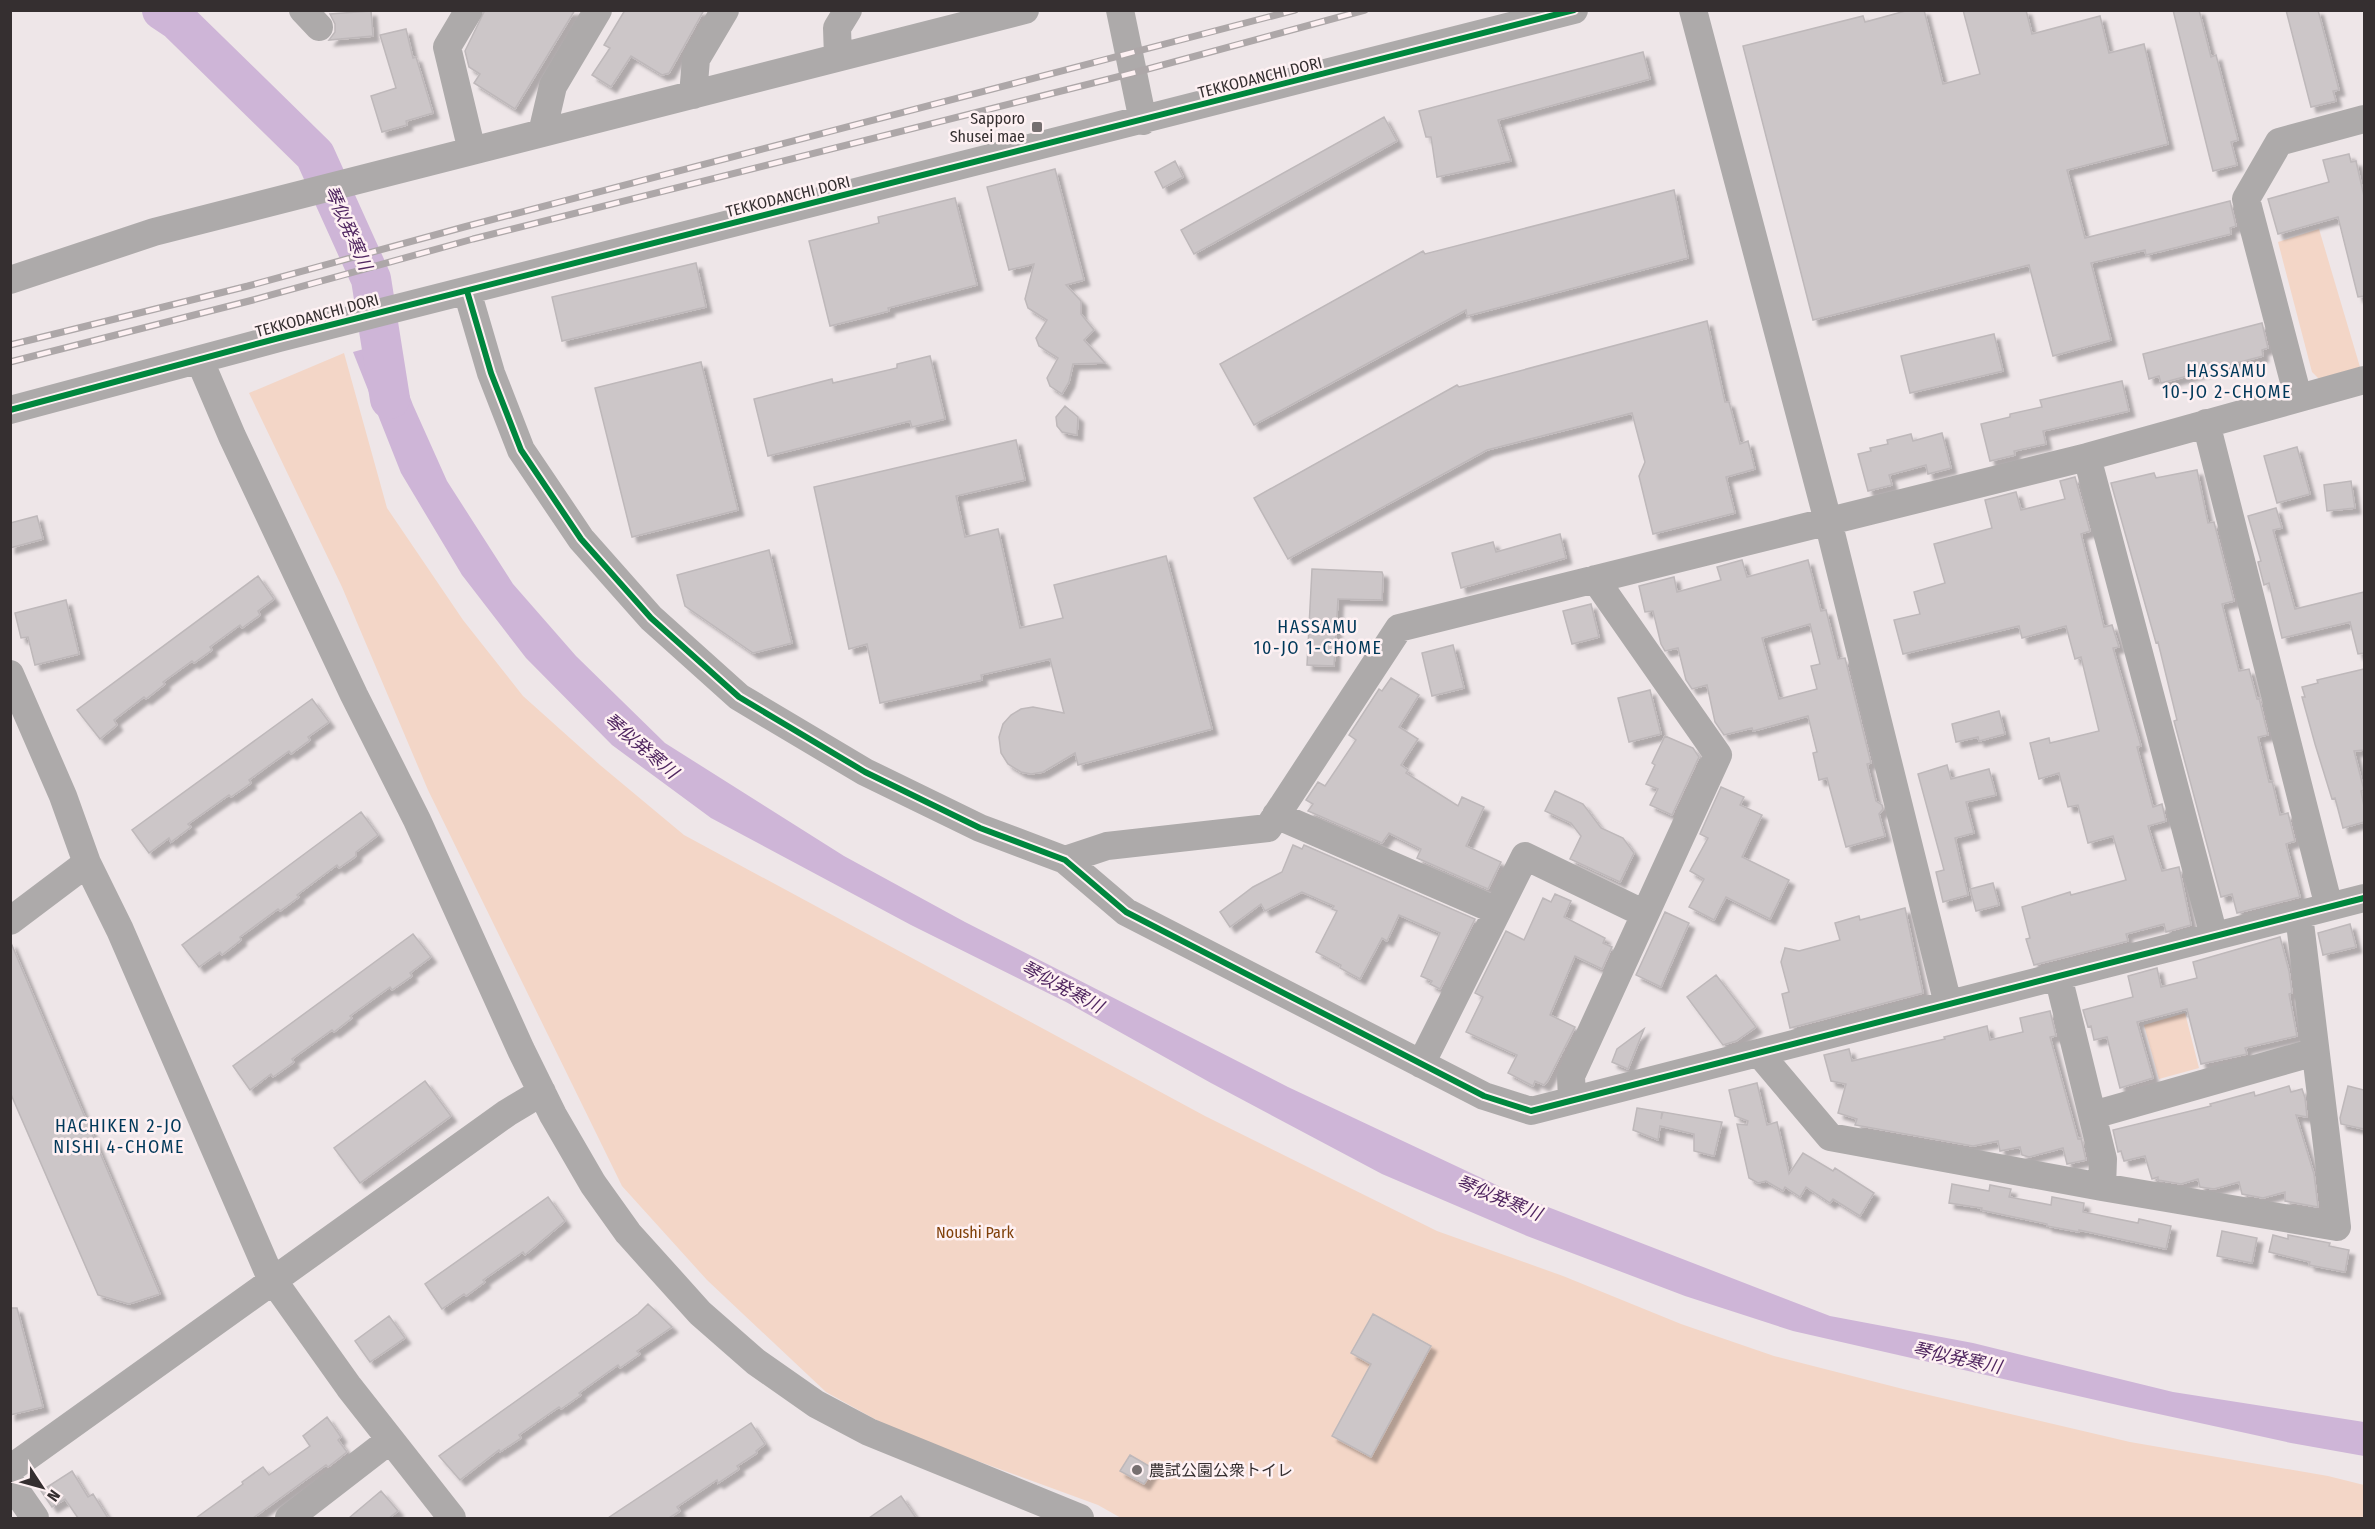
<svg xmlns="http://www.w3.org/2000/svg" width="2375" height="1529" font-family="'Fira Sans Condensed','Noto Sans JP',sans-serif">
	<defs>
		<filter id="shadow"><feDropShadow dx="5.5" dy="5.5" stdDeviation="1.5" flood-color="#0004"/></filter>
	</defs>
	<rect width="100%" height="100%" fill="#eee6e8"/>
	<path fill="#f3d6c7" d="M 2319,229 L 2360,367 L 2320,380 L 2312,372 L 2278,242 Z
		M 344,353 L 387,508 L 463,620 L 523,696 L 600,765 L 684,835 L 1205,1116 L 1437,1231 L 1563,1276 L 1681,1324 L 1774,1356 L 1903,1389 L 2130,1442 L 2328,1476 L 2364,1485 L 2364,1518 L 1121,1518 L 1098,1505 L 898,1432 L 826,1392 L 707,1280 L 622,1186 L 428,790 L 342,587 L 249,393 Z
		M 2185,1013 L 2199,1068 L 2159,1079 L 2144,1025 Z"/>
	<path fill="#ceb5d7" d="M 389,342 L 413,405 L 447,481 L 513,584 L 576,656 L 665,743 L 844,856 L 965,922 L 1288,1087 L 1522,1197 L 1830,1316 L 1973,1343 L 2173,1392 L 2364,1422 L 2364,1456 L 2291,1443 L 2122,1406 L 1793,1331 L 1685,1296 L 1527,1236 L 1382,1174 L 1211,1083 L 1066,1002 L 911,925 L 711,818 L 612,745 L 526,658 L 462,575 L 401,473 L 353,352 Z"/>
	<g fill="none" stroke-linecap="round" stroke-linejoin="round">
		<path stroke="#ceb5d7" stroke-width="40" d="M 162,10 L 177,20 L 315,155 L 371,279 L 390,399"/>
	</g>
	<path fill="#ccc6c8" stroke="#beb8ba" stroke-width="1.5" fill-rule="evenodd" filter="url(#shadow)" d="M 485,10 L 575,10 L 515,109 L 474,83 L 480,74 L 469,67 L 465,51 Z
		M 625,10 L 704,10 L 669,73 L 662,75 L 631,56 L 611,87 L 592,75 L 610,48 L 604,45 Z
		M 1909,10 L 1924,10 L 1943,84 L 1980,74 L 1963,10 L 2026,10 L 2032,34 L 2100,16 L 2109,53 L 2144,44 L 2168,144 L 2067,170 L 2085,238 L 2230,201 L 2236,226 L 2230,228 L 2231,234 L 2146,255 L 2145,250 L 2091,263 L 2111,340 L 2053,356 L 2029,265 L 1813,320 L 1743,46 L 1863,16 L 1865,22 Z
		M 2173,10 L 2199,10 L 2211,57 L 2216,55 L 2238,140 L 2231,142 L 2237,165 L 2213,171 Z
		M 2286,10 L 2318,10 L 2339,90 L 2333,91 L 2336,101 L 2311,107 Z
		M 371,11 L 373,36 L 329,40 L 335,32 L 335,24 L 330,14 Z
		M 406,29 L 413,58 L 416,57 L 433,113 L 406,121 L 407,125 L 382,132 L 371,96 L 396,88 L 380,35 Z
		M 1643,52 L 1650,79 L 1498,120 L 1511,161 L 1437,177 L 1431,137 L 1426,137 L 1419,111 Z
		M 1384,117 L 1397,141 L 1194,254 L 1181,230 Z
		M 2349,154 L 2351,162 L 2356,161 L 2364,196 L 2364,296 L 2358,297 L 2338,217 L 2278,234 L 2268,199 L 2329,182 L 2323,160 Z
		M 1175,161 L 1183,177 L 1163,188 L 1155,172 Z
		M 1055,169 L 1084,280 L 1066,285 L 1081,301 L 1081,314 L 1094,330 L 1084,340 L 1105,363 L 1073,364 L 1069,382 L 1062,394 L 1050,386 L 1047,378 L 1058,358 L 1039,346 L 1036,338 L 1047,320 L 1028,308 L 1025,299 L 1034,264 L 1009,270 L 987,187 Z
		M 1674,190 L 1688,258 L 1467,316 L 1466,310 L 1254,425 L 1220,364 L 1423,251 L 1425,254 Z
		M 955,198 L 977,285 L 888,308 L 889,311 L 830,326 L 809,241 L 879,223 L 878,217 Z
		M 696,263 L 706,307 L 562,341 L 552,297 Z
		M 1707,321 L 1725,402 L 1729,402 L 1740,444 L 1748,441 L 1755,469 L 1726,477 L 1735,513 L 1653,534 L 1639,476 L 1645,462 L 1632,413 L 1487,450 L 1288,559 L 1254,498 L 1457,385 L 1459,387 Z
		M 2262,323 L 2268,348 L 2262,350 L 2263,356 L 2161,383 L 2159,376 L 2149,379 L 2143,354 Z
		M 1994,334 L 2003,371 L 1910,393 L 1901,356 Z
		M 930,356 L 945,419 L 912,427 L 910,421 L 768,456 L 754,399 L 832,379 L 833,383 L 897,368 L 897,364 Z
		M 701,362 L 738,510 L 632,537 L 595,388 Z
		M 2122,381 L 2129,411 L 2043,431 L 2046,444 L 2014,451 L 2015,455 L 1990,461 L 1981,424 L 2010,417 L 2010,414 L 2042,407 L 2040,400 Z
		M 1065,406 L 1078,417 L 1077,435 L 1062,432 L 1057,426 L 1056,417 Z
		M 1942,433 L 1951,468 L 1928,474 L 1926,465 L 1889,475 L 1892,485 L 1868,491 L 1858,454 L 1871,451 L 1870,448 L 1888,444 L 1887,440 L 1911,434 L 1913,441 Z
		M 1016,440 L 1025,480 L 956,496 L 965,537 L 998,529 L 1020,628 L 1063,618 L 1054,585 L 1166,556 L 1212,729 L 1078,765 L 1075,753 L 1043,772 L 1031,774 L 1021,772 L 1008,764 L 1001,753 L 999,737 L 1003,724 L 1011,715 L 1021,709 L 1033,707 L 1064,713 L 1050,659 L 981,675 L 982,680 L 880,703 L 867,644 L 849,649 L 814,487 Z
		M 2297,447 L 2310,494 L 2277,503 L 2264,456 Z
		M 2197,470 L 2208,523 L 2214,522 L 2234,601 L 2222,604 L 2239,671 L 2249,669 L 2257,699 L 2259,698 L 2268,735 L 2258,737 L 2269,782 L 2272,781 L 2280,815 L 2288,813 L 2295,841 L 2286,844 L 2300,897 L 2237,913 L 2232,894 L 2221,897 L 2174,721 L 2177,720 L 2158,642 L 2156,643 L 2111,483 L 2154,473 L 2156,478 Z
		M 2075,477 L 2090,531 L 2081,534 L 2104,627 L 2112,625 L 2119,647 L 2113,648 L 2141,746 L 2137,747 L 2153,807 L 2162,804 L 2166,821 L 2148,826 L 2162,871 L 2179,867 L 2191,925 L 2166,932 L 2164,924 L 2126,934 L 2128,941 L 2034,965 L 2026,939 L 2030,938 L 2022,907 L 2070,892 L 2071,895 L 2126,880 L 2113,836 L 2088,843 L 2078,805 L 2068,807 L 2059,773 L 2039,779 L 2030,743 L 2049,738 L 2050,743 L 2099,731 L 2081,657 L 2075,659 L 2066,626 L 2022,638 L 2019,626 L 1903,654 L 1894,620 L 1920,614 L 1914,592 L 1945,583 L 1934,544 L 1992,528 L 1985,500 L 2016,492 L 2021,510 L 2065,499 L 2060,481 Z
		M 2351,481 L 2355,508 L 2327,511 L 2324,485 Z
		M 2276,508 L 2282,528 L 2273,530 L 2295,609 L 2364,592 L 2364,653 L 2358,654 L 2350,622 L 2282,638 L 2269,583 L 2264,585 L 2258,562 L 2261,561 L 2248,516 Z
		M 37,516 L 43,539 L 10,548 L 10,523 Z
		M 1560,534 L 1566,558 L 1461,588 L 1452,553 L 1493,542 L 1496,552 Z
		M 769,550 L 792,643 L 753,653 L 685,606 L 677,575 Z
		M 1742,560 L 1747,577 L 1808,560 L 1821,611 L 1826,610 L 1838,659 L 1845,658 L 1871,763 L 1867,764 L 1876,801 L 1882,805 L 1883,809 L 1879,814 L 1885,836 L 1846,847 L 1827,778 L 1819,780 L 1813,753 L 1817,752 L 1808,716 L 1753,731 L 1752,728 L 1724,735 L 1715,722 L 1707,685 L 1692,689 L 1686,680 L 1678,648 L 1665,651 L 1661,644 L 1653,611 L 1645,612 L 1639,586 L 1674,577 L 1677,592 L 1721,580 L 1717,567 ZM 1810,624 L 1820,664 L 1811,666 L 1817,689 L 1779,699 L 1762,638 Z
		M 1312,569 L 1382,572 L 1383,575 L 1382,600 L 1338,599 L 1334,666 L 1307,665 Z
		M 258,576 L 274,599 L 258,611 L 260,615 L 242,628 L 240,625 L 210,647 L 212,650 L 194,663 L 192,661 L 163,682 L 165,684 L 146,699 L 144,697 L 114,720 L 117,725 L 100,739 L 77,710 Z
		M 66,600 L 79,654 L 35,665 L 28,637 L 21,638 L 15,613 Z
		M 1591,604 L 1599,637 L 1572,644 L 1563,611 Z
		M 1453,645 L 1464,688 L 1432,696 L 1422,653 Z
		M 2364,669 L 2364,750 L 2354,751 L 2364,790 L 2361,791 L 2364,806 L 2364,822 L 2343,828 L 2335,798 L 2332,799 L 2315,744 L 2302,697 L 2305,697 L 2302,687 L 2318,683 L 2317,680 Z
		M 1391,678 L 1419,695 L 1399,727 L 1418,739 L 1401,765 L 1408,770 L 1406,773 L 1458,806 L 1462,797 L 1484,807 L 1466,846 L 1501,862 L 1488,889 L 1417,858 L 1421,849 L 1389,833 L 1382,843 L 1308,811 L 1313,804 L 1306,800 L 1318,782 L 1325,786 L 1356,740 L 1349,735 L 1379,689 L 1382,691 Z
		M 1650,690 L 1661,734 L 1629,742 L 1618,698 Z
		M 312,699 L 329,722 L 308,737 L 310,740 L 291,754 L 289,751 L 249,780 L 251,783 L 231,797 L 229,795 L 188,824 L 191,827 L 171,842 L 169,838 L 149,853 L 132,830 Z
		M 1999,711 L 2005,734 L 1979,741 L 1978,737 L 1956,742 L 1952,724 Z
		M 1665,736 L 1693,748 L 1699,757 L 1672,815 L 1650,805 L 1658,789 L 1646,784 L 1655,765 L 1652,763 Z
		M 1947,765 L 1951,779 L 1989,769 L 1996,795 L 1966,802 L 1974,833 L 1955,838 L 1968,895 L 1943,902 L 1936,872 L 1944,870 L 1918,774 Z
		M 1721,787 L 1744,797 L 1740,805 L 1762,815 L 1742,857 L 1789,880 L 1770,919 L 1726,897 L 1714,920 L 1689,907 L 1704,879 L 1690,871 L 1708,838 L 1700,834 Z
		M 1555,791 L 1583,804 L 1601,828 L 1623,838 L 1634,853 L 1620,882 L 1570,859 L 1581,836 L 1571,823 L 1545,811 Z
		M 361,812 L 378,835 L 356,852 L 356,856 L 339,868 L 337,865 L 297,895 L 299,897 L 280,911 L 278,909 L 240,937 L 241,940 L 222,955 L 220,952 L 199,967 L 182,945 Z
		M 1293,845 L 1302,849 L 1304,845 L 1475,919 L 1440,989 L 1430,984 L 1432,981 L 1421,976 L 1440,933 L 1399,915 L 1387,941 L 1382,938 L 1360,979 L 1340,968 L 1341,965 L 1316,952 L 1337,911 L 1332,909 L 1334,906 L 1302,892 L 1265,911 L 1261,904 L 1230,927 L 1220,912 L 1253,887 L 1282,872 Z
		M 1993,883 L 1999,905 L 1976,911 L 1970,889 Z
		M 1555,894 L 1571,901 L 1564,917 L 1605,938 L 1603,943 L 1612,947 L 1602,969 L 1575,956 L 1550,1015 L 1575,1027 L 1548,1080 L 1544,1085 L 1535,1081 L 1533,1086 L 1508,1073 L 1517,1055 L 1466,1032 L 1483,997 L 1475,993 L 1506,931 L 1524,940 L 1543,898 L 1551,902 Z
		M 1905,908 L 1923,993 L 1790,1028 L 1782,994 L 1789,992 L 1781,962 L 1785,948 L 1799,951 L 1840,940 L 1835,923 L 1859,916 L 1860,920 Z
		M 1665,912 L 1689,923 L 1661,987 L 1636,975 Z
		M 2350,924 L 2356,947 L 2323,955 L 2318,933 Z
		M 413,934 L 431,957 L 410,973 L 412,976 L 392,990 L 390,987 L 350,1016 L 352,1018 L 334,1032 L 332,1030 L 292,1059 L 294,1062 L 273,1077 L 271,1074 L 250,1090 L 233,1066 Z
		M 2280,937 L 2289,971 L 2292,993 L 2289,994 L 2297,1036 L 2245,1048 L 2247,1054 L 2201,1064 L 2187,1009 L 2137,1022 L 2153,1078 L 2120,1088 L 2107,1037 L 2094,1040 L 2091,1026 L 2088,1027 L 2083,1010 L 2133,997 L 2128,976 L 2157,968 L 2161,987 L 2197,978 L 2193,962 Z
		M 10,943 L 11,943 L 160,1294 L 129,1304 L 98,1295 L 10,1092 Z
		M 1716,975 L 1756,1027 L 1736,1041 L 1723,1045 L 1687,997 Z
		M 2050,1011 L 2056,1036 L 2050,1037 L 2078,1139 L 2081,1138 L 2086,1160 L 2067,1164 L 2063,1148 L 2029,1157 L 2022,1155 L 2020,1147 L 2000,1151 L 1998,1141 L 1973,1146 L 1855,1125 L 1857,1119 L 1838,1113 L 1846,1084 L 1831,1081 L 1824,1055 L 1849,1049 L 1852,1061 L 1945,1039 L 1944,1037 L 1987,1026 L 1990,1040 L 2023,1032 L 2020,1018 Z
		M 1644,1029 L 1628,1069 L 1612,1062 L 1617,1049 Z
		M 425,1081 L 451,1116 L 360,1183 L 334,1148 Z
		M 1757,1083 L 1767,1125 L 1777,1122 L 1789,1174 L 1803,1153 L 1833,1171 L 1835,1168 L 1874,1193 L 1860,1216 L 1833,1199 L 1830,1203 L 1806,1187 L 1800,1197 L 1785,1187 L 1783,1191 L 1766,1181 L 1758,1183 L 1749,1178 L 1737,1124 L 1747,1125 L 1748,1121 L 1735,1116 L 1729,1090 Z
		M 2289,1086 L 2291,1092 L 2302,1089 L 2305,1098 L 2307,1117 L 2296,1115 L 2314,1174 L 2318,1207 L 2285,1201 L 2285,1192 L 2263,1198 L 2242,1194 L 2239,1182 L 2214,1189 L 2200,1187 L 2198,1179 L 2181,1184 L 2158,1180 L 2158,1177 L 2152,1179 L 2145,1156 L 2124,1161 L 2121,1151 L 2118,1152 L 2113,1130 L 2211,1106 L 2210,1104 L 2254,1092 L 2255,1096 Z
		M 2348,1086 L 2364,1090 L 2364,1129 L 2341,1124 L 2340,1118 Z
		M 1637,1108 L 1662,1112 L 1661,1119 L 1663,1112 L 1722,1122 L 1714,1156 L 1694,1151 L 1694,1134 L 1660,1126 L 1658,1140 L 1633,1130 Z
		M 1952,1184 L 1989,1191 L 1990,1185 L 2011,1189 L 2009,1197 L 2051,1205 L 2052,1197 L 2084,1203 L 2083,1212 L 2138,1223 L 2139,1219 L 2171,1226 L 2166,1249 L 2079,1230 L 2079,1232 L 2047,1226 L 2047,1224 L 1981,1210 L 1982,1208 L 1949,1203 Z
		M 548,1197 L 565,1221 L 525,1255 L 523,1252 L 483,1280 L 485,1282 L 466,1296 L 464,1294 L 442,1309 L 425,1284 Z
		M 2222,1231 L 2257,1238 L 2252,1263 L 2217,1256 Z
		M 2273,1235 L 2288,1239 L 2288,1235 L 2330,1243 L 2329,1246 L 2349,1250 L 2345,1272 L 2309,1265 L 2310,1262 L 2269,1252 Z
		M 648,1304 L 672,1327 L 637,1351 L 640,1354 L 620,1368 L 618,1365 L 579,1393 L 581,1395 L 561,1409 L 559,1407 L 519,1435 L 521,1438 L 500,1452 L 499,1450 L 460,1480 L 439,1456 L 638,1314 Z
		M 10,1308 L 17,1308 L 43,1407 L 10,1415 Z
		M 1373,1314 L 1431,1346 L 1371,1457 L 1332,1436 L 1371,1364 L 1351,1353 Z
		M 389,1316 L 405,1338 L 370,1362 L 355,1341 Z
		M 327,1417 L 341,1437 L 338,1440 L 347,1452 L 328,1467 L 326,1465 L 253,1518 L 196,1518 L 243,1484 L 242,1482 L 263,1467 L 269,1475 L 310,1446 L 303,1436 Z
		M 751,1423 L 765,1444 L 756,1451 L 757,1453 L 737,1466 L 739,1469 L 718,1483 L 717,1480 L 677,1507 L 680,1511 L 669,1518 L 608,1518 Z
		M 1130,1455 L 1154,1469 L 1144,1484 L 1120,1471 Z
		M 72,1471 L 88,1497 L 93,1494 L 108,1518 L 78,1518 L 65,1499 L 52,1507 L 41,1491 Z
		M 381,1491 L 398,1511 L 389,1518 L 349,1518 Z
		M 901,1496 L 916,1518 L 869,1518 Z"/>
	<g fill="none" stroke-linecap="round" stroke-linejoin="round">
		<path stroke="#adaaaa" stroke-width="28" d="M 303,10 L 319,27
			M 469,10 L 447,47 L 472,151
			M 1120,10 L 1143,121
			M 1693,10 L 1828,521 L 1948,1004
			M 838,57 L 837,28 L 848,10
			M 693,95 L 696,59 L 725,10
			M 542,133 L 553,86 L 598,10
			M 10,280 L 154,232 L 1025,10
			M 467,291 L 491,373 L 521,450 L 581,539 L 651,618 L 739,697 L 865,772 L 980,828 L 1065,860 L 1126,912 L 1484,1096 L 1531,1111 L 2364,898
			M 200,361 L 232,436 L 354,695 L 417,820 L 521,1050 L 553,1115 L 593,1184 L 628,1233 L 700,1313 L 756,1362 L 816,1404 L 869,1432 L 1080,1518
			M 2298,397 L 2246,199 L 2279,142 L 2364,119
			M 10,410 L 279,338 L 1574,10
			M 2206,423 L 2329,907
			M 2087,457 L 2214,936
			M 10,674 L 63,796 L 87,863 L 120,930 L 270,1276 L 349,1387 L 452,1518
			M 1276,815 L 1497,911
			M 1065,860 L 1107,846 L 1268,828 L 1399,628 L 2087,457 L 2364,380
			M 10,921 L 87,863
			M 2058,976 L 2103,1159 L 2102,1187
			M 1759,1053 L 1830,1137 L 2102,1187 L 2337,1227 L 2299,915
			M 1421,1064 L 1525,856 L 1645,914
			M 1572,1100 L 1571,1076 L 1718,755 L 1595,579
			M 2093,1115 L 2315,1052
			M 10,1469 L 507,1113 L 542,1092
			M 10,1482 L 35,1518
			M 289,1518 L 390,1440"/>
		<defs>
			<path id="rail" d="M 10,345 L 248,286 L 464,227 L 1295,10
				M 10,362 L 253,300 L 473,239 L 1133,73 L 1365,10"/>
		</defs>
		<use href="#rail" stroke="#ada7a8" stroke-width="7"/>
		<use href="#rail" stroke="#fef1f3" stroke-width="4.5" stroke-dasharray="14" stroke-linecap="butt"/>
		<defs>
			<path id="cycleway" d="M 467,291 L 491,373 L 521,450 L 581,539 L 651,618 L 739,697 L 865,772 L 980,828 L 1065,860 L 1126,912 L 1484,1096 L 1531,1111 L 2364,898
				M 10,410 L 279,338 L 1574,10"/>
		</defs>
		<use href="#cycleway" stroke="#fef1f3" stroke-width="10"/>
		<use href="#cycleway" stroke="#00873e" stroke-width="6"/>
	</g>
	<g fill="#766f70" stroke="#fef1f3" stroke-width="2">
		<rect x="1031" y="121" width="12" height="12" rx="3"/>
		<circle cx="1137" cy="1470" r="6"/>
	</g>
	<g text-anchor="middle" stroke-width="5" stroke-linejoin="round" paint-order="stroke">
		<g font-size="16" fill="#352f30" stroke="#fef1f3">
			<text transform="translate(1260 77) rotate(-14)" y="6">TEKKODANCHI DORI</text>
			<text transform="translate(788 196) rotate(-14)" y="6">TEKKODANCHI DORI</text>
			<text transform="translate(317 315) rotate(-15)" y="6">TEKKODANCHI DORI</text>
		</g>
		<g font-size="16" fill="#352f30" stroke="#fef1f3" text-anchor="end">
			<text x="1025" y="124">Sapporo<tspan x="1025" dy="18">Shusei mae</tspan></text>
			<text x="1149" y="1476" text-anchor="start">農試公園公衆トイレ</text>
		</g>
		<g font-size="16" fill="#7f3f08" stroke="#fef1f3">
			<text x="975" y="1238">Noushi Park</text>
		</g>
		<g font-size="18" font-style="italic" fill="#502660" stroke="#fef1f3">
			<text transform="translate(348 228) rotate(66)" y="6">琴似発寒川</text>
			<text transform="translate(641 746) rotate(40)" y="6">琴似発寒川</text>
			<text transform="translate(1062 987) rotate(28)" y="6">琴似発寒川</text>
			<text transform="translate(1499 1198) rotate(22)" y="6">琴似発寒川</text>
			<text transform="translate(1957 1358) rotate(12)" y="6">琴似発寒川</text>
		</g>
		<g font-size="18" letter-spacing="1.5" fill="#003859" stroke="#fef1f3">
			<text x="2227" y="377">HASSAMU<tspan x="2227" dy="21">10-JO 2-CHOME</tspan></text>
			<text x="1318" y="633">HASSAMU<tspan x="1318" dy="21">10-JO 1-CHOME</tspan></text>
			<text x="119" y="1132">HACHIKEN 2-JO<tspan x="119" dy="21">NISHI 4-CHOME</tspan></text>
		</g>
	</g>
	<rect width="2375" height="1529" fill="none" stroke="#352f30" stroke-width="24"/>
	<g transform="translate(42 1487) rotate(126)" stroke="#fef1f3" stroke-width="4.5" paint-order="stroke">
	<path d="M0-4.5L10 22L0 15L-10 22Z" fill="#352f30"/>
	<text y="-9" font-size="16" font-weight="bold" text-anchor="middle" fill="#352f30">N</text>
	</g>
</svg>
